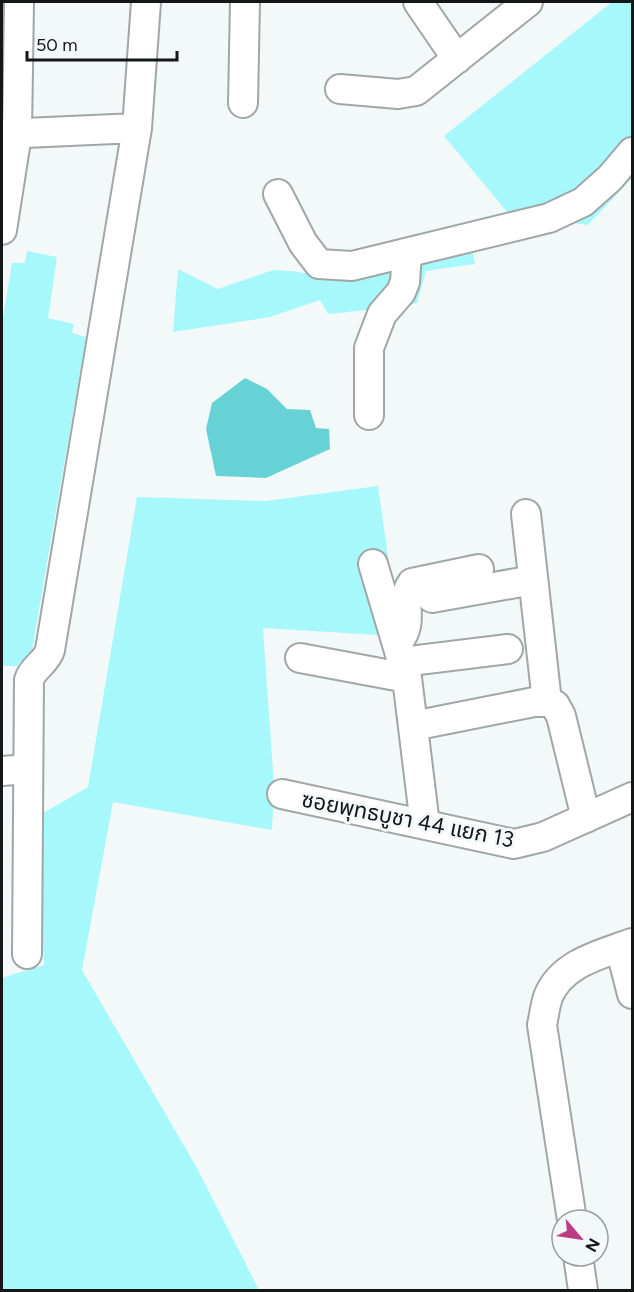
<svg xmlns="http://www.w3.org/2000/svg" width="634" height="1292" font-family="Figtree,'Noto Sans Thai',sans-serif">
	<rect width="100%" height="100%" fill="#f3f9f9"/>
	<path fill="#a6f8fb" d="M 612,2 L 632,2 L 632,178 L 588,225 L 508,213 L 444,136 Z
		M 468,226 L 475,264 L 426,271 L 417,303 L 398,307 L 328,314 L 320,300 L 270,317 L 173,332 L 178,269 L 218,289 L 273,270 L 292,271 L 315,275 Z
		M 27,251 L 57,257 L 48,318 L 74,324 L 72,333 L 86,337 L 32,650 L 17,666 L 2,666 L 2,323 L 12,263 L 25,263 Z
		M 378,486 L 398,627 L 378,635 L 263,628 L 274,786 L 272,830 L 113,802 L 82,970 L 197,1168 L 259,1290 L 2,1290 L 2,978 L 44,965 L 38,816 L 88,787 L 137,497 L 265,501 Z"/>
	<path fill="#67d2d6" d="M 245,378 L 267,389 L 287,409 L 310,410 L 316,428 L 329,429 L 330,449 L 266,478 L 216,476 L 206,429 L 212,403 Z"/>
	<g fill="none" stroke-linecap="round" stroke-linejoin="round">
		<defs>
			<path id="minor" d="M 418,2 L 457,59
				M 340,89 L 398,94 L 416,91 L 528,2
				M 243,103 L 245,2
				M 2,134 L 137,128
				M 278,194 L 303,243 L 319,264 L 352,266 L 549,218 L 583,202 L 610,178 L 632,152
				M 2,230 L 17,134 L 19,2
				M 369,415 L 369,348 L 382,314 L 401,292 L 405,282 L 407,253
				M 526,514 L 547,702
				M 373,564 L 407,678 L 425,825
				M 432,598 L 533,580
				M 397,643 C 417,621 398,603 412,583 L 479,569
				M 300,658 L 407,678
				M 402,662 L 508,649
				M 413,726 L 534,702 L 547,702 L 555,705 L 561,716 L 586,818
				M 2,771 L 28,769
				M 282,794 L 514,844 L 543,837 L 632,797
				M 620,947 L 632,994
				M 27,954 L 29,680 C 33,667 46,663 50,650 L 137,128 L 146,2
				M 572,1220 L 542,1025 C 544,1016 545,1006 548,997 C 561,963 602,954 632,943
				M 578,1256 L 583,1290"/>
		</defs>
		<use href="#minor" stroke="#a1a6a6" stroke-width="32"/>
		<use href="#minor" stroke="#fff" stroke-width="28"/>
	</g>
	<g text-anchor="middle" stroke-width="6" stroke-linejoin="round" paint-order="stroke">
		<g font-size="22" fill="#151717" stroke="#f3f9f9">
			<text transform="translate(408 819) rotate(11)" y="8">ซอยพุทธบูชา 44 แยก 13</text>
		</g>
	</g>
	<rect width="634" height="1292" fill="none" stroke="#151717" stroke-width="6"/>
	<g transform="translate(580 1238) rotate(119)"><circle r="28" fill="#f3f9f9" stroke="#9a9f9f" stroke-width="1.5"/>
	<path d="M0-4.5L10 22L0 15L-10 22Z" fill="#bc3c86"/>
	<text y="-9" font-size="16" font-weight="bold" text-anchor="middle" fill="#151717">N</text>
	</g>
	<path d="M27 51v9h150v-9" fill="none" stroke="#151717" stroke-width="3"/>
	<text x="36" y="51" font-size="18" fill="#151717" stroke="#f3f9f9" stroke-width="4.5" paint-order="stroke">50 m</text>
</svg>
